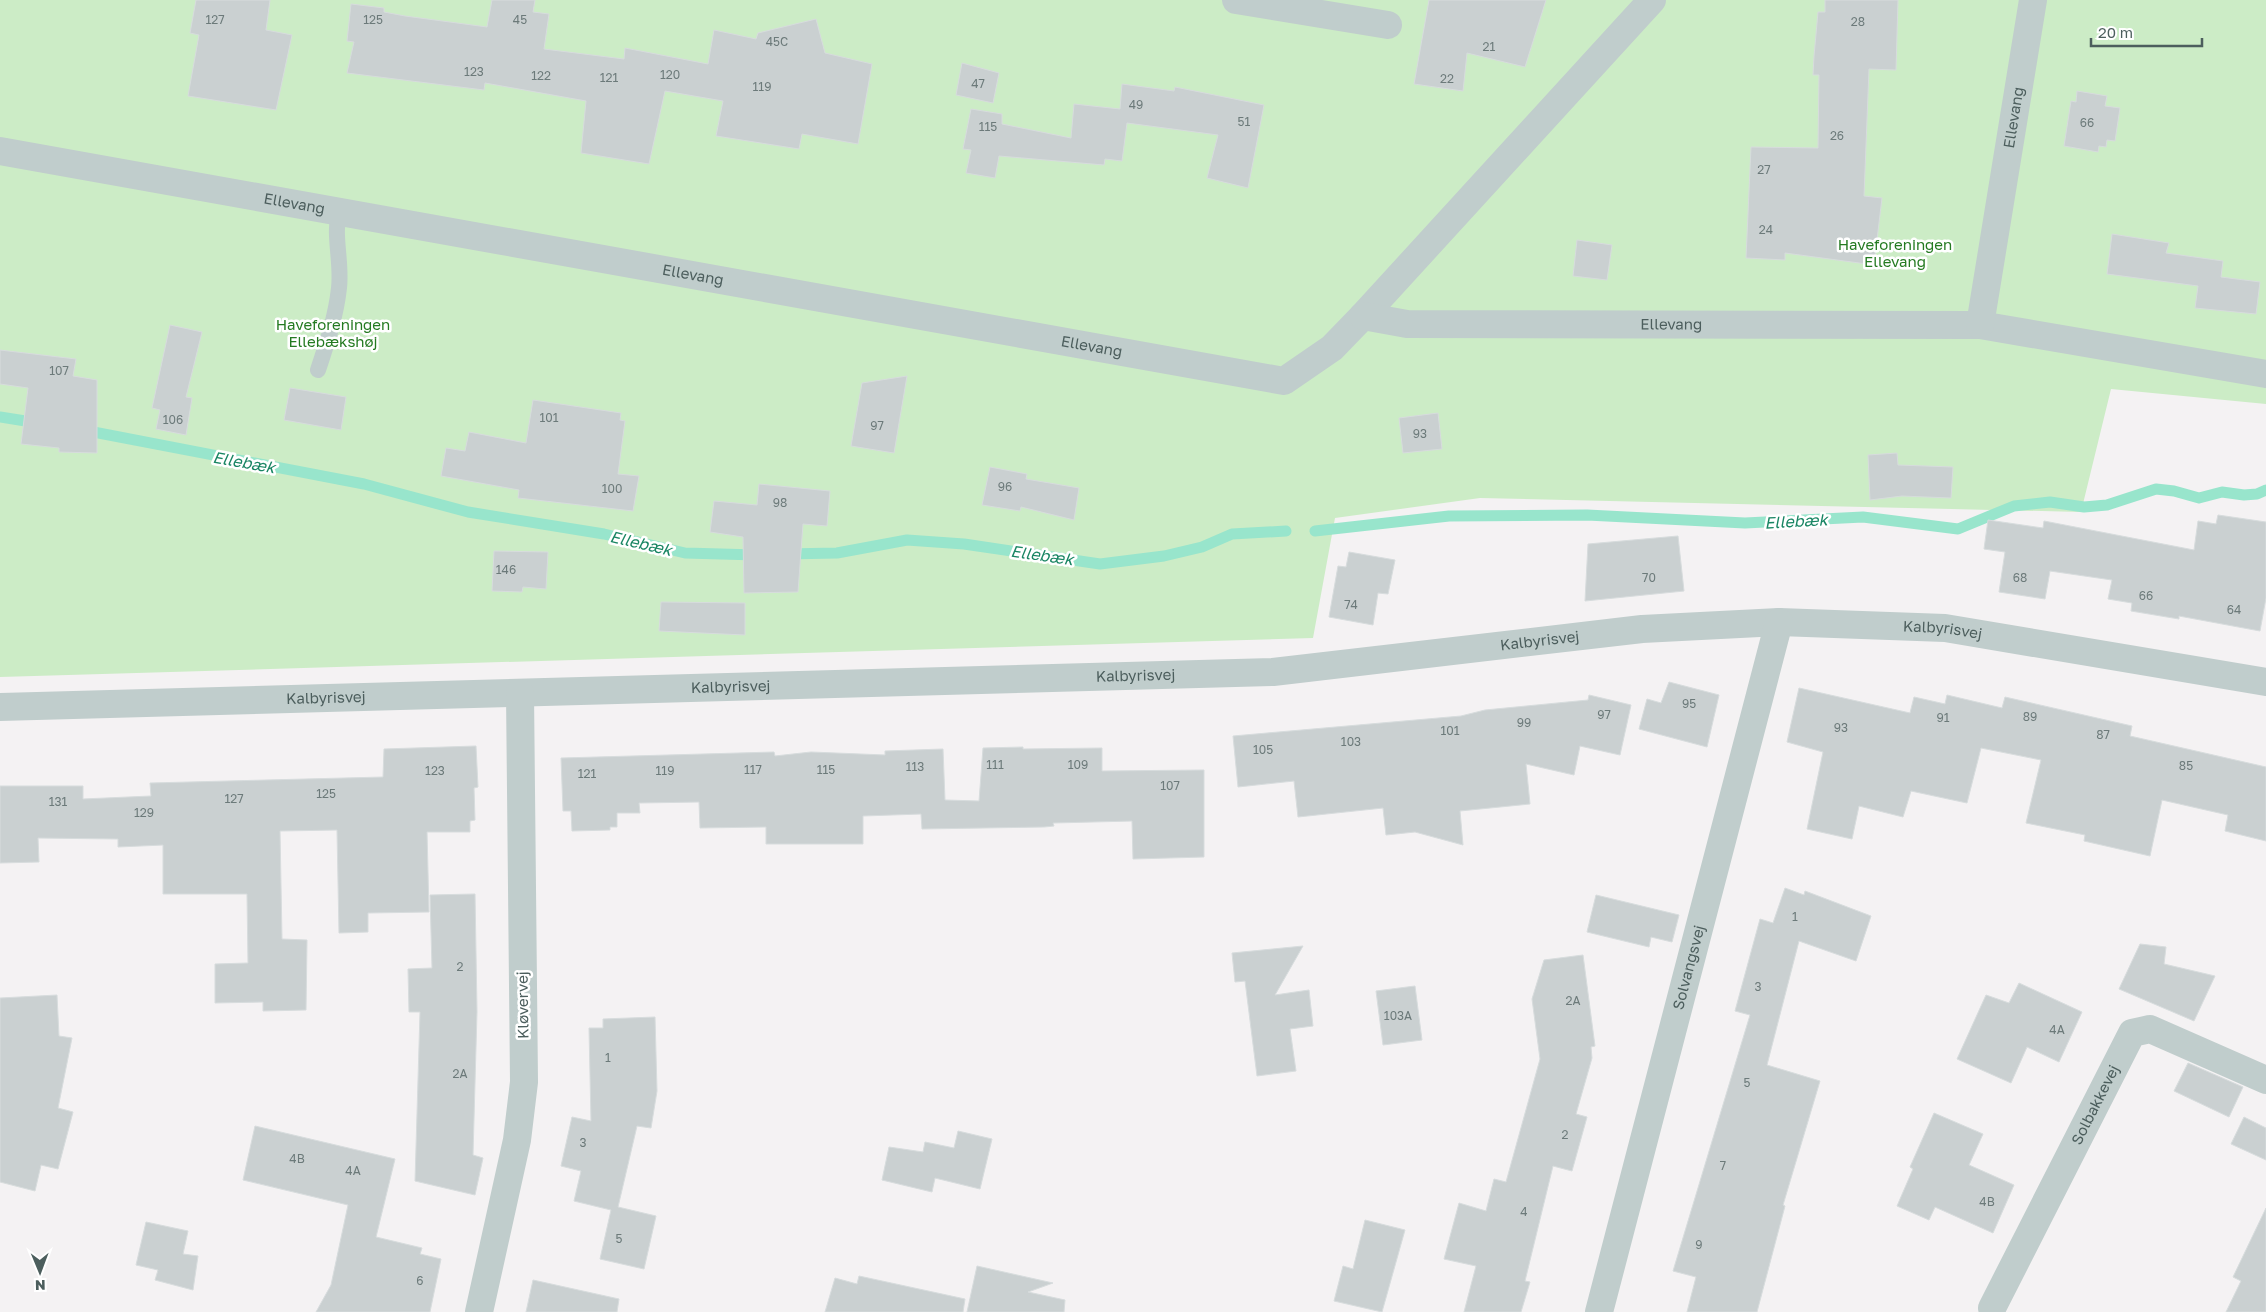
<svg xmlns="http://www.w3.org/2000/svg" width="2266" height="1312" font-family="'Golos Text',sans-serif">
	<rect width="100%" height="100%" fill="#f4f2f3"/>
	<path fill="#ccecc6" d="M 0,0 L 2266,0 L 2266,404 L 2111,389 L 2081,512 L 1480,498 L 1335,518 L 1313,638 L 0,677 Z"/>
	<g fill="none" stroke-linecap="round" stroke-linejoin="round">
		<path stroke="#98e5cc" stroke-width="11" d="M 0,417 L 38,423
			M 83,430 L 364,484 L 468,512 L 604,534 L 685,553 L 757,555
			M 1315,531 L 1449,516 L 1587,515 L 1745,523 L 1863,517 L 1958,529 L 2014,506 L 2050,502 L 2084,507 L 2107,505 L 2156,489 L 2174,491 L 2199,498 L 2222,492 L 2244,495 L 2257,494 L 2266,490
			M 785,554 L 837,553 L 907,540 L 964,544 L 1100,564 L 1164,556 L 1202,547 L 1232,534 L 1286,531"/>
	</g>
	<path fill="#cad0d1" stroke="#d7dcdd" d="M 196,0 L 270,0 L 266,30 L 292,35 L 276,110 L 188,96 L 199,35 L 190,33 Z
		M 492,0 L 535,0 L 533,12 L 549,14 L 544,49 L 624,59 L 625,48 L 708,64 L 714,30 L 756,39 L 758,33 L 816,19 L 825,53 L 872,64 L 858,144 L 802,134 L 799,149 L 716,136 L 723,101 L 665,91 L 649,164 L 581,153 L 586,101 L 485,83 L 484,90 L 347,73 L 354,42 L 347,41 L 351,4 L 384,8 L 384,12 L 405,16 L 487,27 Z
		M 1429,0 L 1546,0 L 1525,67 L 1467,53 L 1463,91 L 1414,84 Z
		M 1825,0 L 1898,0 L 1896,70 L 1869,69 L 1864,196 L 1882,198 L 1874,265 L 1785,253 L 1785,260 L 1746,258 L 1751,147 L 1818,148 L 1819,75 L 1813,75 L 1814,56 L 1818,12 L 1825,12 Z
		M 962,63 L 999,73 L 993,103 L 956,95 Z
		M 1122,84 L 1174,91 L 1175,87 L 1264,105 L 1248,188 L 1207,178 L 1218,135 L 1127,123 L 1122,161 L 1105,159 L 1104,165 L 999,156 L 995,178 L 966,173 L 971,150 L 963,149 L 971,109 L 1002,114 L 1002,124 L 1071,138 L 1074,104 L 1120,109 Z
		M 2077,91 L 2107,96 L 2105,106 L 2120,108 L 2115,141 L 2107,140 L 2106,147 L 2099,146 L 2098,152 L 2064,146 L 2071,101 L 2076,102 Z
		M 2112,234 L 2169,243 L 2166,253 L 2223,261 L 2221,277 L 2260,282 L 2256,314 L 2195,308 L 2198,286 L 2107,274 Z
		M 1577,240 L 1612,245 L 1607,280 L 1573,276 Z
		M 170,325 L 202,332 L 186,397 L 192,398 L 186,435 L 156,429 L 160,410 L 152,408 Z
		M 0,350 L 76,359 L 73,376 L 97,380 L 97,453 L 59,452 L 59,448 L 21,444 L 28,388 L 0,384 Z
		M 907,376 L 894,453 L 851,446 L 862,383 Z
		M 290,388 L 346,397 L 341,430 L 284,420 Z
		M 533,400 L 621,413 L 620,420 L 625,421 L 618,474 L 639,476 L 633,511 L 518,498 L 519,490 L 441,476 L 446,448 L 465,451 L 469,432 L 526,443 Z
		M 1438,413 L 1442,449 L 1403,453 L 1399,418 Z
		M 1897,453 L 1898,465 L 1953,467 L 1951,498 L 1902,496 L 1870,500 L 1868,455 Z
		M 990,467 L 1027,474 L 1026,479 L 1079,488 L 1074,520 L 1021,507 L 1020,511 L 982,505 Z
		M 759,484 L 830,491 L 827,526 L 803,524 L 798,592 L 744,593 L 743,537 L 710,532 L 714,501 L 757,505 Z
		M 2218,515 L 2266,522 L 2266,598 L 2260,631 L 2179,616 L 2179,619 L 2131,611 L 2132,603 L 2108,599 L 2112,580 L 2050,571 L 2045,599 L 1999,592 L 2005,552 L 1984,549 L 1988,520 L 2043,528 L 2044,521 L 2194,550 L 2198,521 L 2216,524 Z
		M 1678,536 L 1684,591 L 1585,601 L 1588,544 Z
		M 494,551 L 548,552 L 546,589 L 523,587 L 522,592 L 492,591 Z
		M 1349,552 L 1395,560 L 1388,594 L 1378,593 L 1373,625 L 1329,617 L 1338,566 L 1346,567 Z
		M 661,602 L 745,603 L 745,635 L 659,631 Z
		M 1669,682 L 1719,695 L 1707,747 L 1639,729 L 1647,699 L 1661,703 Z
		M 1799,688 L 1910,713 L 1914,697 L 1945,704 L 1947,695 L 2002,708 L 2005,697 L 2132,726 L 2130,736 L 2266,767 L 2266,841 L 2225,831 L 2228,815 L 2162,800 L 2150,856 L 2084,841 L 2085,835 L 2026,823 L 2041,760 L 1981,748 L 1967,803 L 1911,791 L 1903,817 L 1859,806 L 1852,839 L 1807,829 L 1823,752 L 1787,742 Z
		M 1589,695 L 1631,705 L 1620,755 L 1580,746 L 1574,775 L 1526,764 L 1530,804 L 1460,811 L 1463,845 L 1415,832 L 1386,835 L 1383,808 L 1298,817 L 1294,781 L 1238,787 L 1233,736 L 1461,716 L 1485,710 L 1588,700 Z
		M 476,746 L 478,787 L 474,788 L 475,820 L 470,821 L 470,832 L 427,832 L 429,912 L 368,913 L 368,932 L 339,933 L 337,830 L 280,831 L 282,939 L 307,940 L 306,1010 L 263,1011 L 263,1002 L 215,1003 L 215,964 L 248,963 L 247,894 L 163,894 L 163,845 L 118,847 L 118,839 L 38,838 L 39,862 L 0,863 L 0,786 L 83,786 L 83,799 L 151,796 L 150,783 L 383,777 L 384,749 Z
		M 1023,747 L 1023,749 L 1102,748 L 1102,771 L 1204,770 L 1204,857 L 1133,859 L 1132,821 L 1053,823 L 1054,826 L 1044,827 L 922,829 L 921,814 L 863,816 L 863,844 L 766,844 L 766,827 L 700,828 L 699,802 L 639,803 L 640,813 L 617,813 L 617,827 L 610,827 L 610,830 L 572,831 L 571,811 L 563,811 L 561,758 L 774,752 L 775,756 L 811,752 L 885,755 L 885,751 L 943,749 L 945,800 L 979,801 L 983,748 Z
		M 1785,888 L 1804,895 L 1805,891 L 1871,916 L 1856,961 L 1799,941 L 1767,1065 L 1820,1081 L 1783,1205 L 1785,1206 L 1757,1312 L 1687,1312 L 1696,1277 L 1673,1271 L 1750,1015 L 1735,1011 L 1760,919 L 1773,923 Z
		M 475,894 L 477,1012 L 473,1155 L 483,1158 L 475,1195 L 415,1181 L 420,1012 L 409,1012 L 408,969 L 432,968 L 430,895 Z
		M 1596,895 L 1679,915 L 1672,942 L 1651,937 L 1649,947 L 1587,932 Z
		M 2140,944 L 2166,947 L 2164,964 L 2215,976 L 2194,1021 L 2119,989 Z
		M 1303,946 L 1275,995 L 1309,990 L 1313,1026 L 1290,1029 L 1296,1071 L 1257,1076 L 1245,981 L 1235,982 L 1232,953 Z
		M 1583,955 L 1595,1046 L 1591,1047 L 1592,1058 L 1576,1114 L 1587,1117 L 1572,1171 L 1553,1166 L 1525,1281 L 1530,1282 L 1521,1312 L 1464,1312 L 1476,1266 L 1444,1259 L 1459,1203 L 1486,1211 L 1494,1179 L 1506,1182 L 1540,1059 L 1532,999 L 1544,960 Z
		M 2019,983 L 2082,1012 L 2059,1062 L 2027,1047 L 2011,1083 L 1957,1059 L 1986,995 L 2009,1003 Z
		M 1415,986 L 1422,1040 L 1383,1045 L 1376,991 Z
		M 57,995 L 59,1036 L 72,1038 L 58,1108 L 73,1112 L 58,1169 L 41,1165 L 35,1191 L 0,1182 L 0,998 Z
		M 655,1017 L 657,1091 L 651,1128 L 637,1126 L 618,1207 L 656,1216 L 644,1269 L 600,1259 L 611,1210 L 574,1201 L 581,1171 L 561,1166 L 572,1117 L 591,1121 L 589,1028 L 603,1028 L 603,1019 Z
		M 2188,1063 L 2243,1087 L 2229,1117 L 2174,1091 Z
		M 1934,1113 L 1983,1134 L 1969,1165 L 2014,1185 L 1993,1233 L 1935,1207 L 1929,1220 L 1897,1206 L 1913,1169 L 1910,1167 Z
		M 2244,1117 L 2266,1128 L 2266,1160 L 2231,1144 Z
		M 255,1126 L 395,1159 L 376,1237 L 422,1248 L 420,1254 L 441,1259 L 430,1312 L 316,1312 L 331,1285 L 348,1205 L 243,1180 Z
		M 958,1131 L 992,1139 L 980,1189 L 935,1178 L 932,1192 L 882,1180 L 889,1147 L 923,1152 L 925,1142 L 954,1148 Z
		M 2266,1208 L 2266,1312 L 2226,1312 L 2241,1281 L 2233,1277 Z
		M 1365,1220 L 1405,1230 L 1382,1312 L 1334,1301 L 1343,1266 L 1353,1269 Z
		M 146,1222 L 188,1231 L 183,1254 L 198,1256 L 193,1290 L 155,1280 L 158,1270 L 136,1265 Z
		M 977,1266 L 1053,1283 L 1028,1292 L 1065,1300 L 1064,1312 L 967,1312 Z
		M 859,1276 L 965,1299 L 963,1312 L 825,1312 L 835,1278 L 857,1284 Z
		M 533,1280 L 619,1299 L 617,1312 L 526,1312 Z"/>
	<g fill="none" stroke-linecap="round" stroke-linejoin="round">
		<path stroke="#c0cdcc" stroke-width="16" d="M 318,370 C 327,343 336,316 339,288 C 342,262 333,236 339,211"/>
		<g stroke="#c0cdcc" stroke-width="28">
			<path d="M 1236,0 L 1388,25"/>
			<path id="s1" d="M 0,151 L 1284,381 L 1332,348 L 1363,316 L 1652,0"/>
			<path id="s2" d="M 1363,316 L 1407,324 L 1980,325 L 2266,374"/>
			<path id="s3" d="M 1980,325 L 2033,0"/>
			<path id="s4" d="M 0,707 L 1273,672 L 1642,629 L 1779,622 L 1945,628 L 2266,682"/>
			<path id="s5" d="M 1992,1308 L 2132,1033 L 2150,1029 L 2266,1080"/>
			<path d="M 479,1312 L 517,1140 L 524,1082 L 520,693"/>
			<path id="s6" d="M 1599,1312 L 1779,622"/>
		</g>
	</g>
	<g text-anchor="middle" stroke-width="5" stroke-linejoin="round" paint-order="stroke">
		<g font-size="12" fill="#6c7a7a">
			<text x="215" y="24">127</text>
			<text x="373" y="24">125</text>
			<text x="520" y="24">45</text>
			<text x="1858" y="26">28</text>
			<text x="777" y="46">45C</text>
			<text x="1489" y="51">21</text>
			<text x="474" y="76">123</text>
			<text x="670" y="79">120</text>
			<text x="541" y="80">122</text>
			<text x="609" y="82">121</text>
			<text x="1447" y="83">22</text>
			<text x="978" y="88">47</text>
			<text x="762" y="91">119</text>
			<text x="1136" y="109">49</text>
			<text x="1244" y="126">51</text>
			<text x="2087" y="127">66</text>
			<text x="988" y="131">115</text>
			<text x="1837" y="140">26</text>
			<text x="1764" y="174">27</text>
			<text x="1766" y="234">24</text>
			<text x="59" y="375">107</text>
			<text x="549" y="422">101</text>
			<text x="173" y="424">106</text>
			<text x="877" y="430">97</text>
			<text x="1420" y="438">93</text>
			<text x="1005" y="491">96</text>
			<text x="612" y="493">100</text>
			<text x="780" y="507">98</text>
			<text x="506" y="574">146</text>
			<text x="1649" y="582">70</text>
			<text x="2020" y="582">68</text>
			<text x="2146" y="600">66</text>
			<text x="1351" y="609">74</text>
			<text x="2234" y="614">64</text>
			<text x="1689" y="708">95</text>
			<text x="1604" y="719">97</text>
			<text x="2030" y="721">89</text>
			<text x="1943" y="722">91</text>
			<text x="1524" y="727">99</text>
			<text x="1841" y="732">93</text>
			<text x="1450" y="735">101</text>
			<text x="2103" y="739">87</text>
			<text x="1351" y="746">103</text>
			<text x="1263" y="754">105</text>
			<text x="995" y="769">111</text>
			<text x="1078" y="769">109</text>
			<text x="2186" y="770">85</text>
			<text x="915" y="771">113</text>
			<text x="753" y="774">117</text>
			<text x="826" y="774">115</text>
			<text x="435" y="775">123</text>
			<text x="665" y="775">119</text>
			<text x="587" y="778">121</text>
			<text x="1170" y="790">107</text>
			<text x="326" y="798">125</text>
			<text x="234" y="803">127</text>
			<text x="58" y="806">131</text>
			<text x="144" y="817">129</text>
			<text x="1795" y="921">1</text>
			<text x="460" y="971">2</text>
			<text x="1758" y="991">3</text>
			<text x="1573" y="1005">2A</text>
			<text x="1398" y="1020">103A</text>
			<text x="2057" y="1034">4A</text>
			<text x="608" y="1062">1</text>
			<text x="460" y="1078">2A</text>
			<text x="1747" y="1087">5</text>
			<text x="1565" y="1139">2</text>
			<text x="583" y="1147">3</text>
			<text x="297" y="1163">4B</text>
			<text x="1723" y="1170">7</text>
			<text x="353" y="1175">4A</text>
			<text x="1987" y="1206">4B</text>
			<text x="1524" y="1216">4</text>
			<text x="619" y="1243">5</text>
			<text x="1699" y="1249">9</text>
			<text x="420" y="1285">6</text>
		</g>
		<g font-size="15" fill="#4c5e5d" stroke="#fff">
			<text dy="5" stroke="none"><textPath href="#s3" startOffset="210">Ellevang</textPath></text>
			<text dy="5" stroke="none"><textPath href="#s1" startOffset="299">Ellevang</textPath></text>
			<text dy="5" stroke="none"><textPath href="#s1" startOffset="704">Ellevang</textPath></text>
			<text dy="5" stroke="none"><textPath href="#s2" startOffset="309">Ellevang</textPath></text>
			<text dy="5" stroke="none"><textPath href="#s1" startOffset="1109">Ellevang</textPath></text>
			<text dy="5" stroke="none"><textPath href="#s4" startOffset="1946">Kalbyrisvej</textPath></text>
			<text dy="5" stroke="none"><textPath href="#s4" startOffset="1542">Kalbyrisvej</textPath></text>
			<text dy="5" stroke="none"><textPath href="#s4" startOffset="1136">Kalbyrisvej</textPath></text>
			<text dy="5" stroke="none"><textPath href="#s4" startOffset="731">Kalbyrisvej</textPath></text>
			<text dy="5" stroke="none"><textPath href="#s4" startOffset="326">Kalbyrisvej</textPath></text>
			<text dy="5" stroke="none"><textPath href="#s6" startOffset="356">Solvangsvej</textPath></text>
			<text transform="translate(523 1005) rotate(-91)" y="5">Kløvervej</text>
			<text dy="5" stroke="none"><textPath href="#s5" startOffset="228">Solbakkevej</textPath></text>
		</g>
		<g font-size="15" fill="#247a21" stroke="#fff">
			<text x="1895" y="250">Haveforeningen<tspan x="1895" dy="17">Ellevang</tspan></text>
			<text x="333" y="330">Haveforeningen<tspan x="333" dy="17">Ellebækshøj</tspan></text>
		</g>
		<g font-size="16" font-style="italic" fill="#198563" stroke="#fff">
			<text transform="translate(244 462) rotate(10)" y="6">Ellebæk</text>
			<text transform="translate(1796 521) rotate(-3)" y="6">Ellebæk</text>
			<text transform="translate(641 543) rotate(13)" y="6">Ellebæk</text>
			<text transform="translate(1042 555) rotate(8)" y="6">Ellebæk</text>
		</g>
	</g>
	<g transform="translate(40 1272) rotate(179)" stroke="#ffffff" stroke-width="4" paint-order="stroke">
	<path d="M0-4L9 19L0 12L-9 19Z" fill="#4c5e5d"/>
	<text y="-8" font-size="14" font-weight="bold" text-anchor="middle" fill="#4c5e5d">N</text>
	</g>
	<path d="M2091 38v8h111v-8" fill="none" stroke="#4c5e5d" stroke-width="2.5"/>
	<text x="2098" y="38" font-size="15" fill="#4c5e5d" stroke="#ffffff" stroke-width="4" paint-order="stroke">20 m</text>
</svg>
